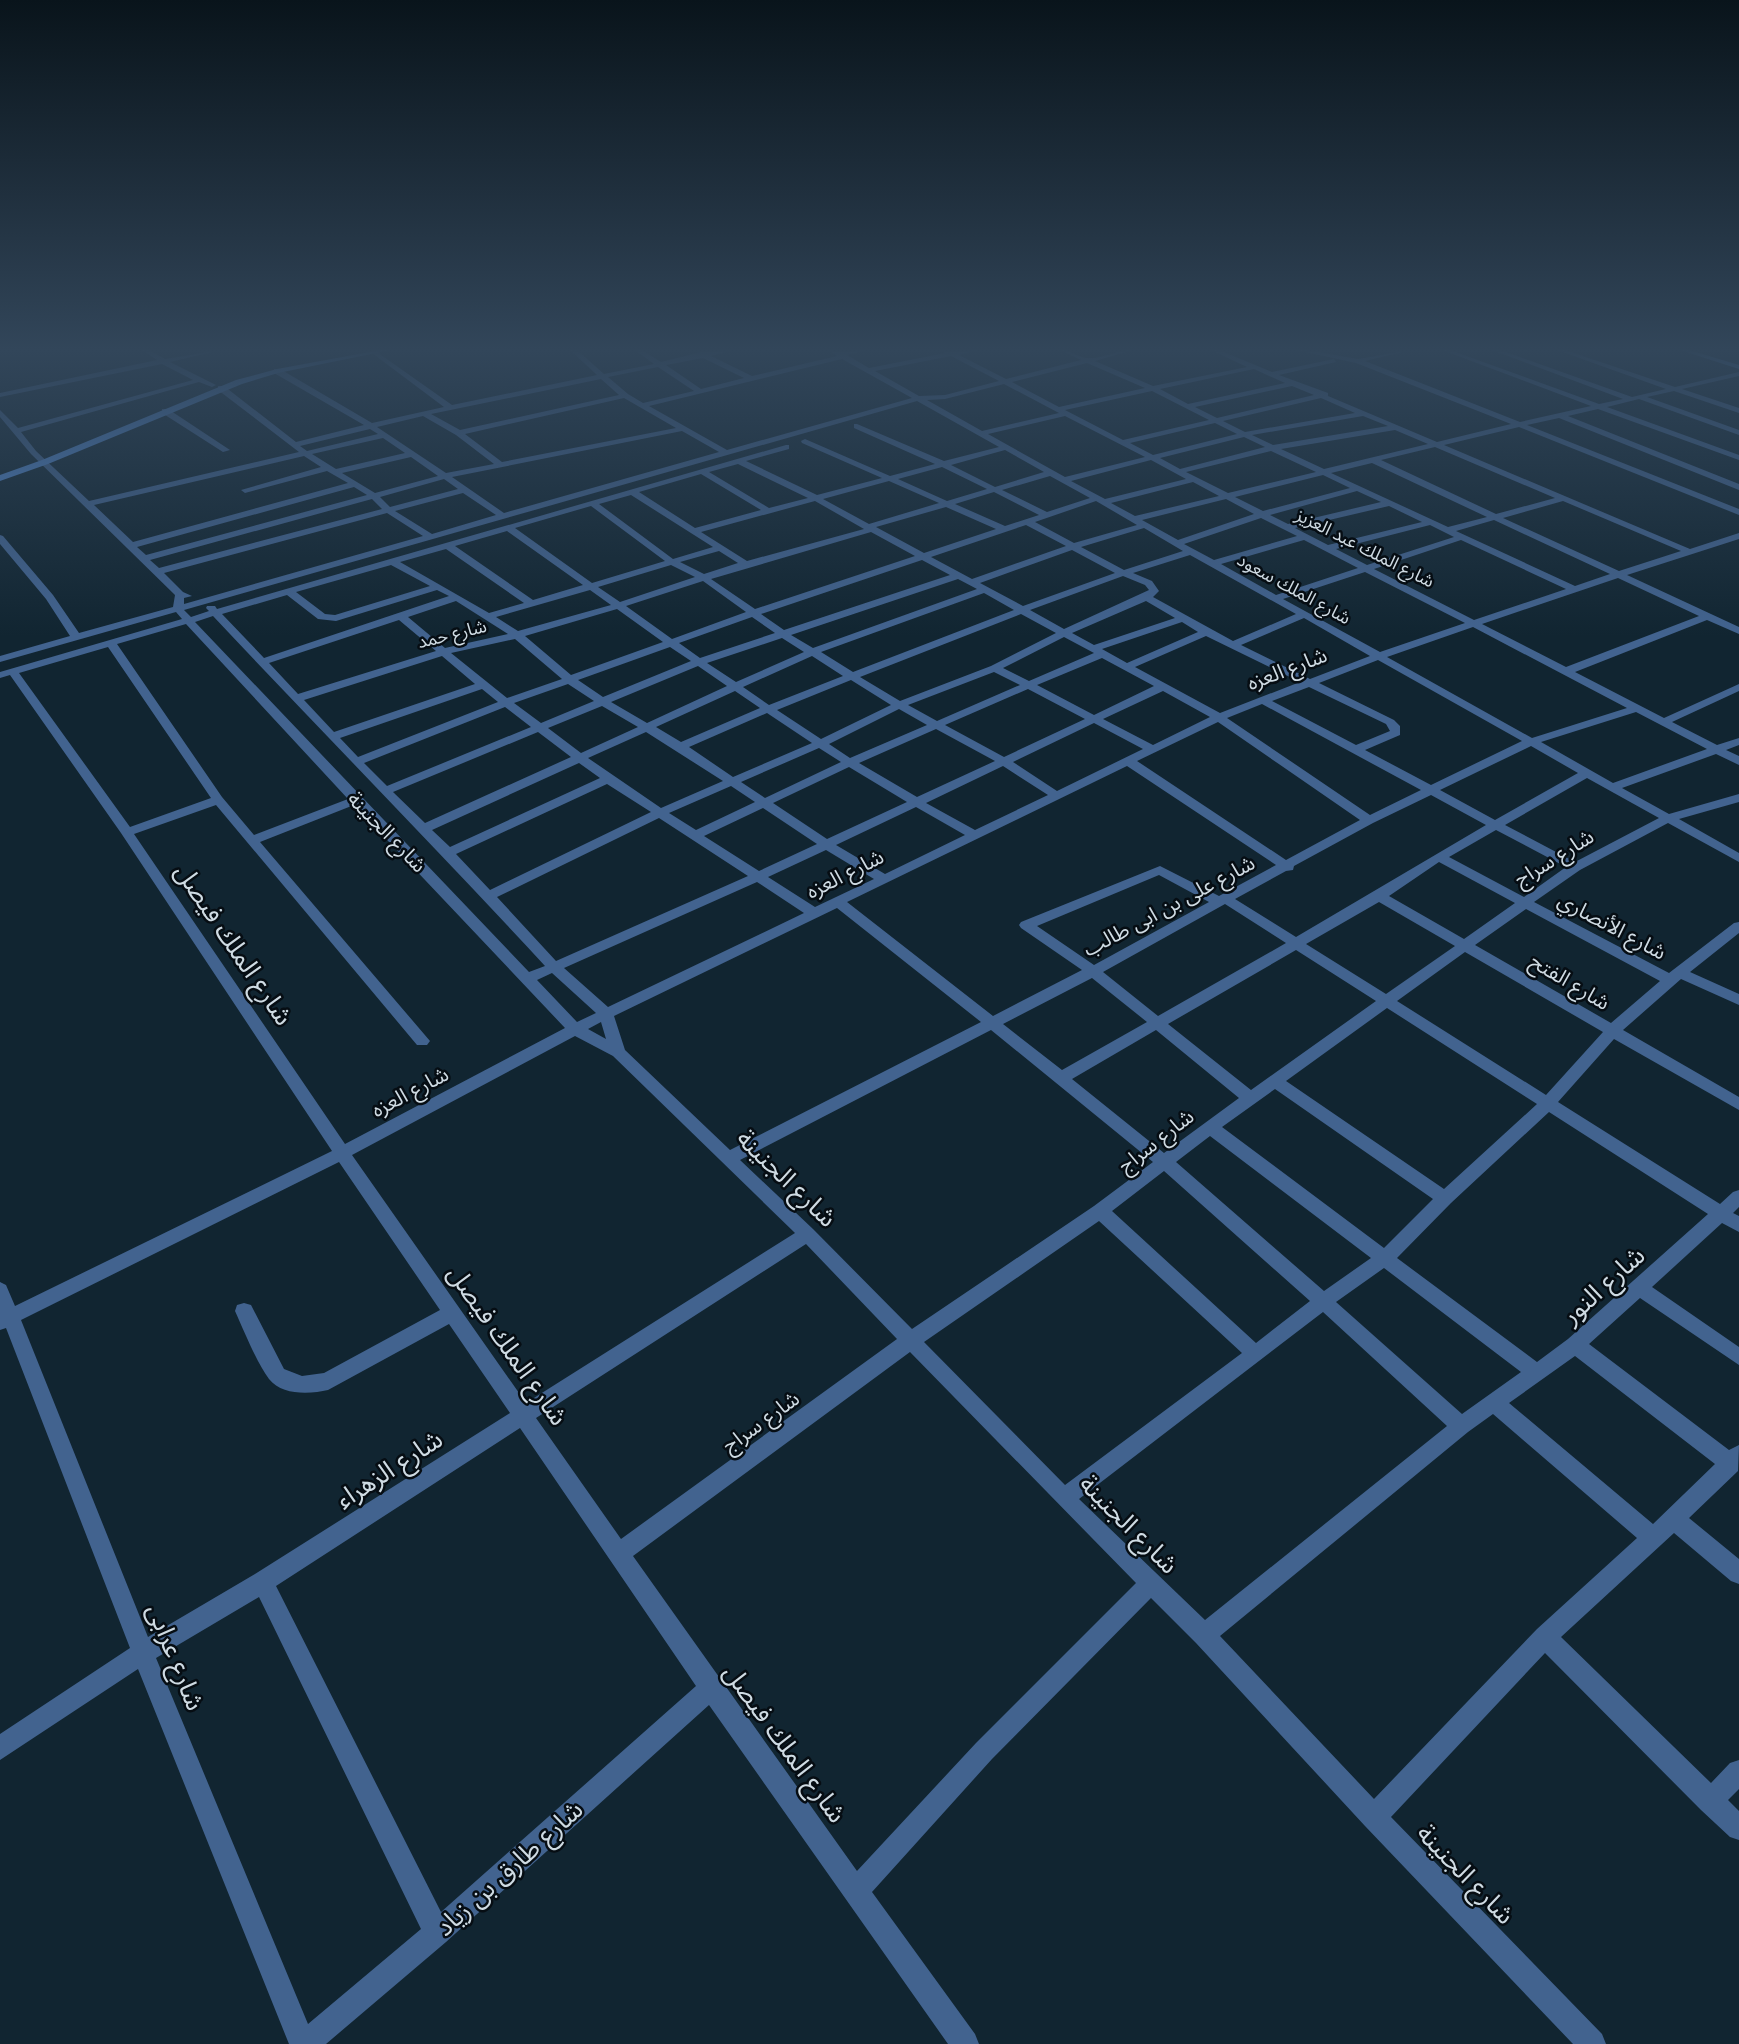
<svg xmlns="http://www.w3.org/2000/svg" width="1739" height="2044" font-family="'Noto Serif','Noto Sans Arabic',serif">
	<rect width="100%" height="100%" fill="#112531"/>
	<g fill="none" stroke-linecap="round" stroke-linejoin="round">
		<path fill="#42638f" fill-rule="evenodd" d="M 142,350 L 149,350 L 165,359 L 221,350 L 170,362 L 216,385 L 212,387 L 199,382 L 21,432 L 36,451 L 89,501 L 299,452 L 218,390 L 218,386 L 224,386 L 296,442 L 364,425 L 274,373 L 274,369 L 280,369 L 372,423 L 444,407 L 372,353 L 374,350 L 452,405 L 597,375 L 570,350 L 577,350 L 604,374 L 654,364 L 635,350 L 642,350 L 661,362 L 701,352 L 733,350 L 711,356 L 752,376 L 837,356 L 829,350 L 840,352 L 866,350 L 847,355 L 869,368 L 945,353 L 941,350 L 953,352 L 977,350 L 959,355 L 1006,379 L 1081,360 L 1060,350 C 1071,350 1078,358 1089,358 C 1101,359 1118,350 1133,350 L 1095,361 L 1153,386 L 1247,367 L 1211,350 L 1219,350 L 1272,372 L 1334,359 L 1336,362 L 1279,375 L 1328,393 L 1328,396 L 1437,442 L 1511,424 L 1356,363 L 1296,350 L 1307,350 L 1358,359 L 1411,350 L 1365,361 L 1520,422 L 1591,406 L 1442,350 L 1450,350 L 1599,404 L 1623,399 L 1492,350 L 1500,350 L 1632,397 L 1666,389 L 1557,350 L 1565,350 L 1675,387 L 1739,372 L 1739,376 L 1682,389 L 1739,408 L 1739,413 L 1674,391 L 1647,397 L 1739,430 L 1739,435 L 1639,399 L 1607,407 L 1739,455 L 1739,460 L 1598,409 L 1568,416 L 1739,484 L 1739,490 L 1559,418 L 1527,425 L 1739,509 L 1739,515 L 1519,427 L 1444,445 L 1690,549 L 1739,533 L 1739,539 L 1627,575 L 1739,627 L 1739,634 L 1707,620 L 1575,672 L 1664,718 L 1739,684 L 1739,691 L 1672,722 L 1717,745 L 1739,738 L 1739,745 L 1726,750 L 1739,756 L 1739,765 L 1716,754 L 1622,788 L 1669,814 L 1739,794 L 1739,802 L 1679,819 L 1739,853 L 1739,862 L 1668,823 L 1580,870 L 1534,902 L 1669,973 L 1734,923 L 1739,922 L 1739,933 L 1690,972 L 1739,994 L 1739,1005 L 1681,979 L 1623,1030 L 1739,1097 L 1739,1110 L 1614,1039 L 1558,1102 L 1720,1204 L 1733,1192 L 1739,1190 L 1739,1207 L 1733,1213 L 1739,1216 L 1739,1232 L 1722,1223 L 1652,1287 L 1739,1347 L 1739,1365 L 1640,1298 L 1589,1344 L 1729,1450 L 1739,1445 L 1738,1471 L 1689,1518 L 1739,1559 L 1739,1584 L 1731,1581 L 1674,1533 L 1561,1637 L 1711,1783 L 1730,1763 L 1739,1760 L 1739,1789 L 1728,1800 L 1739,1811 L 1739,1840 L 1730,1837 L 1701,1810 L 1545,1653 L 1391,1817 L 1602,2034 L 1606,2044 L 1573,2044 L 1365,1826 L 1196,1643 L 1151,1598 L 992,1759 L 872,1892 L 975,2034 L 979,2044 L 948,2044 L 709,1705 L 446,1942 L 326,2044 L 289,2044 L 138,1669 L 0,1760 L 0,1734 L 130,1648 L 6,1328 L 0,1330 L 0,1282 L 6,1285 L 15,1306 L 332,1151 L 121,833 L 10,675 L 0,678 L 0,672 L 182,619 L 176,612 L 0,662 L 0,656 L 70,636 L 46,599 L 0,544 L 0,535 L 3,536 L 53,595 L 79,633 L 173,607 L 175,595 L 31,454 L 0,417 L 0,410 L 18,428 L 193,380 L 162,364 L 0,397 L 0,393 L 157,360 ZM 951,356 L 999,381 L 945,395 L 919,396 L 875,371 ZM 703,358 L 744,378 L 701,389 L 666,365 ZM 842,359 L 912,398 L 727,450 L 649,406 ZM 1087,363 L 1145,388 L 1059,407 L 1012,382 ZM 658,367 L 694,391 L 643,403 L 628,394 L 608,377 ZM 1254,369 L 1285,383 L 1188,404 L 1160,389 ZM 601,379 L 619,395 L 460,430 L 431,414 ZM 1004,384 L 1059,413 L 982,431 L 927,400 L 945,399 ZM 1292,386 L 1314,395 L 1217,418 L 1195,407 ZM 1152,391 L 1209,420 L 1123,440 L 1065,410 ZM 624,398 L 676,428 L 502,462 L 465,434 ZM 1321,398 L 1355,413 L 1245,432 L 1223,421 ZM 917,401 L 999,447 L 944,461 L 857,424 L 854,424 L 854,428 L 935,464 L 890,476 L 805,439 L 801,441 L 802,443 L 882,478 L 817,495 L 746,461 L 789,449 L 789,445 L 786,445 L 217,609 L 215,606 L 207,606 L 206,608 L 209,611 L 191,617 L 184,610 ZM 423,416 L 456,435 L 494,464 L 446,473 L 377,427 ZM 1065,416 L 1145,457 L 1065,477 L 988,434 ZM 1363,416 L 1388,426 L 1273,445 L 1252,435 ZM 1215,423 L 1237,434 L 1153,455 L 1130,443 ZM 370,429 L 378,434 L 307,451 L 300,446 ZM 1395,430 L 1428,444 L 1324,469 L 1281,449 ZM 682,431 L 719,452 L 504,513 L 452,477 ZM 1244,437 L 1265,447 L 1180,469 L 1160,458 ZM 383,438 L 405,453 L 336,469 L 312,454 ZM 1435,447 L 1555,498 L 1496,514 L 1381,460 ZM 1005,450 L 1044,472 L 995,487 L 951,465 ZM 1271,451 L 1316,472 L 1228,493 L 1186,472 ZM 304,456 L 321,467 L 241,490 L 245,493 L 327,471 L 348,483 L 133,542 L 94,505 ZM 411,457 L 438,476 L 375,493 L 342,473 ZM 1151,460 L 1186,479 L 1105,499 L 1071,481 ZM 1372,463 L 1487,517 L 1448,527 L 1331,473 ZM 738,464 L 808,498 L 769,508 L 709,472 ZM 942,467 L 987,489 L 947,501 L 898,479 ZM 701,474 L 761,510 L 695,528 L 639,492 ZM 1323,475 L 1350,488 L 1263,511 L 1235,497 ZM 1050,476 L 1090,498 L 1047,512 L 1002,490 ZM 444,479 L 458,489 L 390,507 L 380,497 ZM 889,481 L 939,503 L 869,524 L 823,499 ZM 1193,482 L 1219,496 L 1135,516 L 1111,503 ZM 354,487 L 367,495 L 146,555 L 137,547 ZM 1357,491 L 1381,502 L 1288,524 L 1270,515 ZM 994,492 L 1039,515 L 1005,526 L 955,504 ZM 463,493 L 496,515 L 432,534 L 395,511 ZM 631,495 L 713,547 L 673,559 L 599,504 ZM 372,499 L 382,509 L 159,568 L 150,560 ZM 1226,499 L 1254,514 L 1178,540 L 1142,520 ZM 815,501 L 864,529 L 747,561 L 701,532 ZM 1096,501 L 1137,525 L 1074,543 L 1035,522 ZM 1563,501 L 1681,551 L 1619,571 L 1503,518 ZM 591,506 L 665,561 L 592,583 L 515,528 ZM 1389,506 L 1422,522 L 1328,545 L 1295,528 ZM 946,507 L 996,529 L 924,553 L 876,527 ZM 387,513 L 423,536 L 184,604 L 184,598 L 192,596 L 183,592 L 164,573 ZM 1261,518 L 1297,536 L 1214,560 L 1184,544 ZM 1494,520 L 1610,574 L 1575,586 L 1456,531 ZM 1026,525 L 1066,546 L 972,579 L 931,557 ZM 1430,525 L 1454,537 L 1367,565 L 1336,549 ZM 1144,528 L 1183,551 L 1124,570 L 1081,547 ZM 507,531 L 583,585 L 533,600 L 455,546 ZM 871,532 L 915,556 L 755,609 L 711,579 ZM 1304,540 L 1358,568 L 1276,595 L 1221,564 ZM 1461,540 L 1566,589 L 1474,620 L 1374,569 ZM 446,549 L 524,603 L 489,613 L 400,562 ZM 1072,550 L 1115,573 L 1023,606 L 980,583 ZM 719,551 L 738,563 L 704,574 L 680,562 ZM 1190,555 L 1296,614 L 1233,641 L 1153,597 L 1159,591 L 1152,581 L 1133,573 ZM 922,560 L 950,575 L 784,630 L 761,614 ZM 391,565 L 430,586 L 335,615 L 325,614 L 296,592 ZM 671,565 L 695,577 L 620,602 L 598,587 ZM 1365,572 L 1465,623 L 1380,652 L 1283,599 ZM 1123,576 L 1145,585 L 1149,590 L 1064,629 L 1030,610 ZM 1618,578 L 1699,616 L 1566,667 L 1482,624 ZM 958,579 L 977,589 L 813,648 L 791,635 ZM 703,581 L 746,612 L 672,639 L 626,606 ZM 437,590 L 449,596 L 264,658 L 222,614 L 287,595 L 318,619 L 336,621 ZM 590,590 L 611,605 L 518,631 L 496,617 ZM 984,593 L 1014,610 L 853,672 L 821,652 ZM 456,601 L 508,634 L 445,648 L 408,617 ZM 1146,601 L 1175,618 L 1094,645 L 1072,633 ZM 617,609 L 663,642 L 571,675 L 525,636 ZM 1021,614 L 1056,633 L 991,666 L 900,701 L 860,677 ZM 213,616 C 323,733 436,848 545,966 L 529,972 L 195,622 ZM 752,617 L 775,633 L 700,658 L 679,643 ZM 1304,618 L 1370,656 L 1310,679 L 1241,645 ZM 399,620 L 436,651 L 298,694 L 269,663 ZM 1182,622 L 1198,632 L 1127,663 L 1102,649 ZM 186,624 L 348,799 L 254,835 L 222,797 L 117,644 ZM 1473,627 L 1627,708 L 1532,738 L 1387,657 ZM 1206,636 L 1300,682 L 1220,713 L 1135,667 ZM 1064,637 L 1094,653 L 1029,681 L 1003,668 ZM 782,638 L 804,652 L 736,682 L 707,663 ZM 515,639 L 562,679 L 507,698 L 451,653 ZM 108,647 L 211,798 L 130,827 L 19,673 ZM 670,647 L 691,661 L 603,697 L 578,680 ZM 442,656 L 475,684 L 334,732 L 304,700 ZM 812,656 L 843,676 L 769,705 L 743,687 ZM 1102,658 L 1154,686 L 1094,715 L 1037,685 ZM 1378,660 L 1522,741 L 1431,785 L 1365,750 L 1400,735 L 1400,726 L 1394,720 L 1319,683 ZM 698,666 L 727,686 L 647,723 L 611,702 ZM 994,672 L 1020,685 L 937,721 L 908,705 ZM 851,680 L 891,705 L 821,739 L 777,710 ZM 568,684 L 594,701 L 541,723 L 514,703 ZM 1309,687 L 1386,724 L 1390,731 L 1356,745 L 1272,701 ZM 482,689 L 498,702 L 358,757 L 340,738 ZM 1028,689 L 1085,719 L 1004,757 L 945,725 ZM 735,691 L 760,708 L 681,742 L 656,727 ZM 1163,691 L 1210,717 L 1153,745 L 1103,719 ZM 1262,704 L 1421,790 L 1370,815 L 1227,718 ZM 602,706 L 638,727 L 581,753 L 548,728 ZM 505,707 L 531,727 L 387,786 L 364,763 ZM 899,709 L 927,725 L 850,758 L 829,744 ZM 1636,712 L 1707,749 L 1613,783 L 1541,742 ZM 767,713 L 812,743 L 733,777 L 689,747 ZM 1218,722 L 1360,820 L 1286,860 L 1137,761 ZM 1094,723 L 1143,749 L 1057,791 L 1013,762 ZM 936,729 L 995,761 L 917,797 L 859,763 ZM 538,732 L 571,757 L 425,823 L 393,792 ZM 646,732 L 723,781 L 661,808 L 588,758 ZM 1531,746 L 1578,773 L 1495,820 L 1440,790 ZM 819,748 L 841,762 L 765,798 L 741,782 ZM 579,763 L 600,778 L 450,847 L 432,830 ZM 1003,766 L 1048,795 L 975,830 L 926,803 ZM 1127,766 L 1276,865 L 1219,896 L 1160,866 L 1021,922 L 1019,925 L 1021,928 L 1082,970 L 993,1016 L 847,902 ZM 849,767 L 907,802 L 827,839 L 773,803 ZM 1587,778 L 1659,818 L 1575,862 L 1505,825 ZM 607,784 L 651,812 L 490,890 L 456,854 ZM 731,786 L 755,802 L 696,830 L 669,813 ZM 1431,795 L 1486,825 L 1296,937 L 1235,899 L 1286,871 L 1293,870 L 1294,866 L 1373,823 ZM 216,805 L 417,1045 L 427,1045 L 430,1041 L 260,842 L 354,805 L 565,1028 L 345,1144 L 134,834 ZM 916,807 L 965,835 L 885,874 L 836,845 ZM 763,808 L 817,844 L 759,871 L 704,836 ZM 659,818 L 748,876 L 556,961 L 497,897 ZM 1496,830 L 1566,867 L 1524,897 L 1449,857 ZM 826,850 L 874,879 L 815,907 L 768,877 ZM 1439,862 L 1515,903 L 1464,939 L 1389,896 ZM 1159,875 L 1209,902 L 1094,965 L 1037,926 ZM 757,882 L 804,913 L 608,1007 L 564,968 ZM 1379,902 L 1455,946 L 1386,994 L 1306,944 ZM 1225,904 L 1286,943 L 1158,1016 L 1103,972 ZM 837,908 L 981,1022 L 730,1150 L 625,1050 L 614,1016 ZM 1526,909 L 1660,981 L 1611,1023 L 1475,945 ZM 1296,950 L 1376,1001 L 1251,1090 L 1168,1024 ZM 1465,952 L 1603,1032 L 1546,1095 L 1397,1001 ZM 552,973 L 596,1013 L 577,1022 L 537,980 ZM 1092,978 L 1147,1022 L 1062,1070 L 1003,1024 ZM 1387,1008 L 1537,1104 L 1444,1189 L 1286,1081 ZM 601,1022 L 606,1039 L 588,1029 ZM 991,1030 L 1153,1162 L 1094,1206 L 912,1329 L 813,1229 L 740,1160 ZM 1156,1030 L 1239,1098 L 1164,1153 L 1072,1079 ZM 575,1036 L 613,1056 L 795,1233 L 526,1403 L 352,1155 ZM 1275,1089 L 1433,1199 L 1384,1248 L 1222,1127 ZM 1549,1112 L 1708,1214 L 1568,1339 L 1537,1362 L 1397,1258 L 1451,1203 ZM 1210,1136 L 1371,1258 L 1324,1291 L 1176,1162 ZM 339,1162 L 440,1310 L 324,1373 L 302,1376 L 284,1369 L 251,1305 L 244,1303 L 237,1305 L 235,1311 C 244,1331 257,1363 269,1379 C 282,1396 311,1394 328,1390 L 449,1324 L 510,1413 L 255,1574 L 148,1637 L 21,1320 ZM 1164,1171 L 1310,1301 L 1256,1343 L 1112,1211 ZM 1099,1221 L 1242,1353 L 1065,1485 L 924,1342 ZM 806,1244 L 897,1339 L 621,1539 L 536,1418 ZM 1384,1268 L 1521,1372 L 1462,1414 L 1336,1302 ZM 1323,1312 L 1447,1426 L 1205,1620 L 1079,1499 ZM 910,1352 L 1136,1583 L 976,1743 L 857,1871 L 633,1556 ZM 1575,1356 L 1715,1464 L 1653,1524 L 1509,1403 ZM 1493,1414 L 1637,1538 L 1537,1629 L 1374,1799 L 1220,1636 L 1468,1432 ZM 520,1428 L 696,1686 L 441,1912 L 276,1586 ZM 259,1597 L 421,1929 L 308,2024 L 156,1658 Z
			M 162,409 L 168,409 L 230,450 L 223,452 L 162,413 Z"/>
		<path fill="#5186cd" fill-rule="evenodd" d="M 380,350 L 391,350 L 278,373 L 242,384 L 48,464 L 0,481 L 0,475 L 42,460 L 236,380 L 277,369 Z
			M 1680,350 L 1689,350 L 1739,365 L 1739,369 Z"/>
	</g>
	<linearGradient id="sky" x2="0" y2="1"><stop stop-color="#09141b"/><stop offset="0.55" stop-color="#32465a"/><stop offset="1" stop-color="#32465a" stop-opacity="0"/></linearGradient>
	<rect width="1739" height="636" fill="url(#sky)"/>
	<g text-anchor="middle" stroke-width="5" stroke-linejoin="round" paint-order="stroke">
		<g font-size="18" fill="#cfdbe3" stroke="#060d13">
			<text transform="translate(1365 548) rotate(27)" y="6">شارع الملك عبد العزيز</text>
			<text transform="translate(1294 589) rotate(29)" y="6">شارع الملك سعود</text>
			<text transform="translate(452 634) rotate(-14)" y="6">شارع حمد</text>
		</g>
		<g font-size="21" fill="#cfdbe3" stroke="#060d13">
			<text transform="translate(1287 669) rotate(-21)" y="7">شارع العزه</text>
			<text transform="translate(387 832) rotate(46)" y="7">شارع الجنينة</text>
			<text transform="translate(1554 858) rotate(-32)" y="7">شارع سراج</text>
			<text transform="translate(845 874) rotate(-27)" y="7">شارع العزه</text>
			<text transform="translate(1169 906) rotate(-28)" y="7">شارع على بن ابى طالب</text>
			<text transform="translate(1612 926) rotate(28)" y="7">شارع الأنصاري</text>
			<text transform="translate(1570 982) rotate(31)" y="7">شارع الفتح</text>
			<text transform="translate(410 1092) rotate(-28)" y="7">شارع العزه</text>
			<text transform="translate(1156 1141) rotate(-38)" y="7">شارع سراج</text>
			<text transform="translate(761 1422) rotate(-36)" y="7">شارع سراج</text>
		</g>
		<g font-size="26" fill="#cfdbe3" stroke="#060d13">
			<text transform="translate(234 944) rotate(56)" y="9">شارع الملك فيصل</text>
			<text transform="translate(787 1178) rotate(44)" y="9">شارع الجنينة</text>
			<text transform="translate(1603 1285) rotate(-42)" y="9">شارع النور</text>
			<text transform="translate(508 1345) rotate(55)" y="9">شارع الملك فيصل</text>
			<text transform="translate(389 1469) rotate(-33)" y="9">شارع الزهراء</text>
			<text transform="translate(1129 1524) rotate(45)" y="9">شارع الجنينة</text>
			<text transform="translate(176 1657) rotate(68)" y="9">شارع عرابى</text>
			<text transform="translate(785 1743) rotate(54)" y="9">شارع الملك فيصل</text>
			<text transform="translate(509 1868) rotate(-42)" y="9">شارع طارق بن زياد</text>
			<text transform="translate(1466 1874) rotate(46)" y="9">شارع الجنينة</text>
		</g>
	</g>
</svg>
